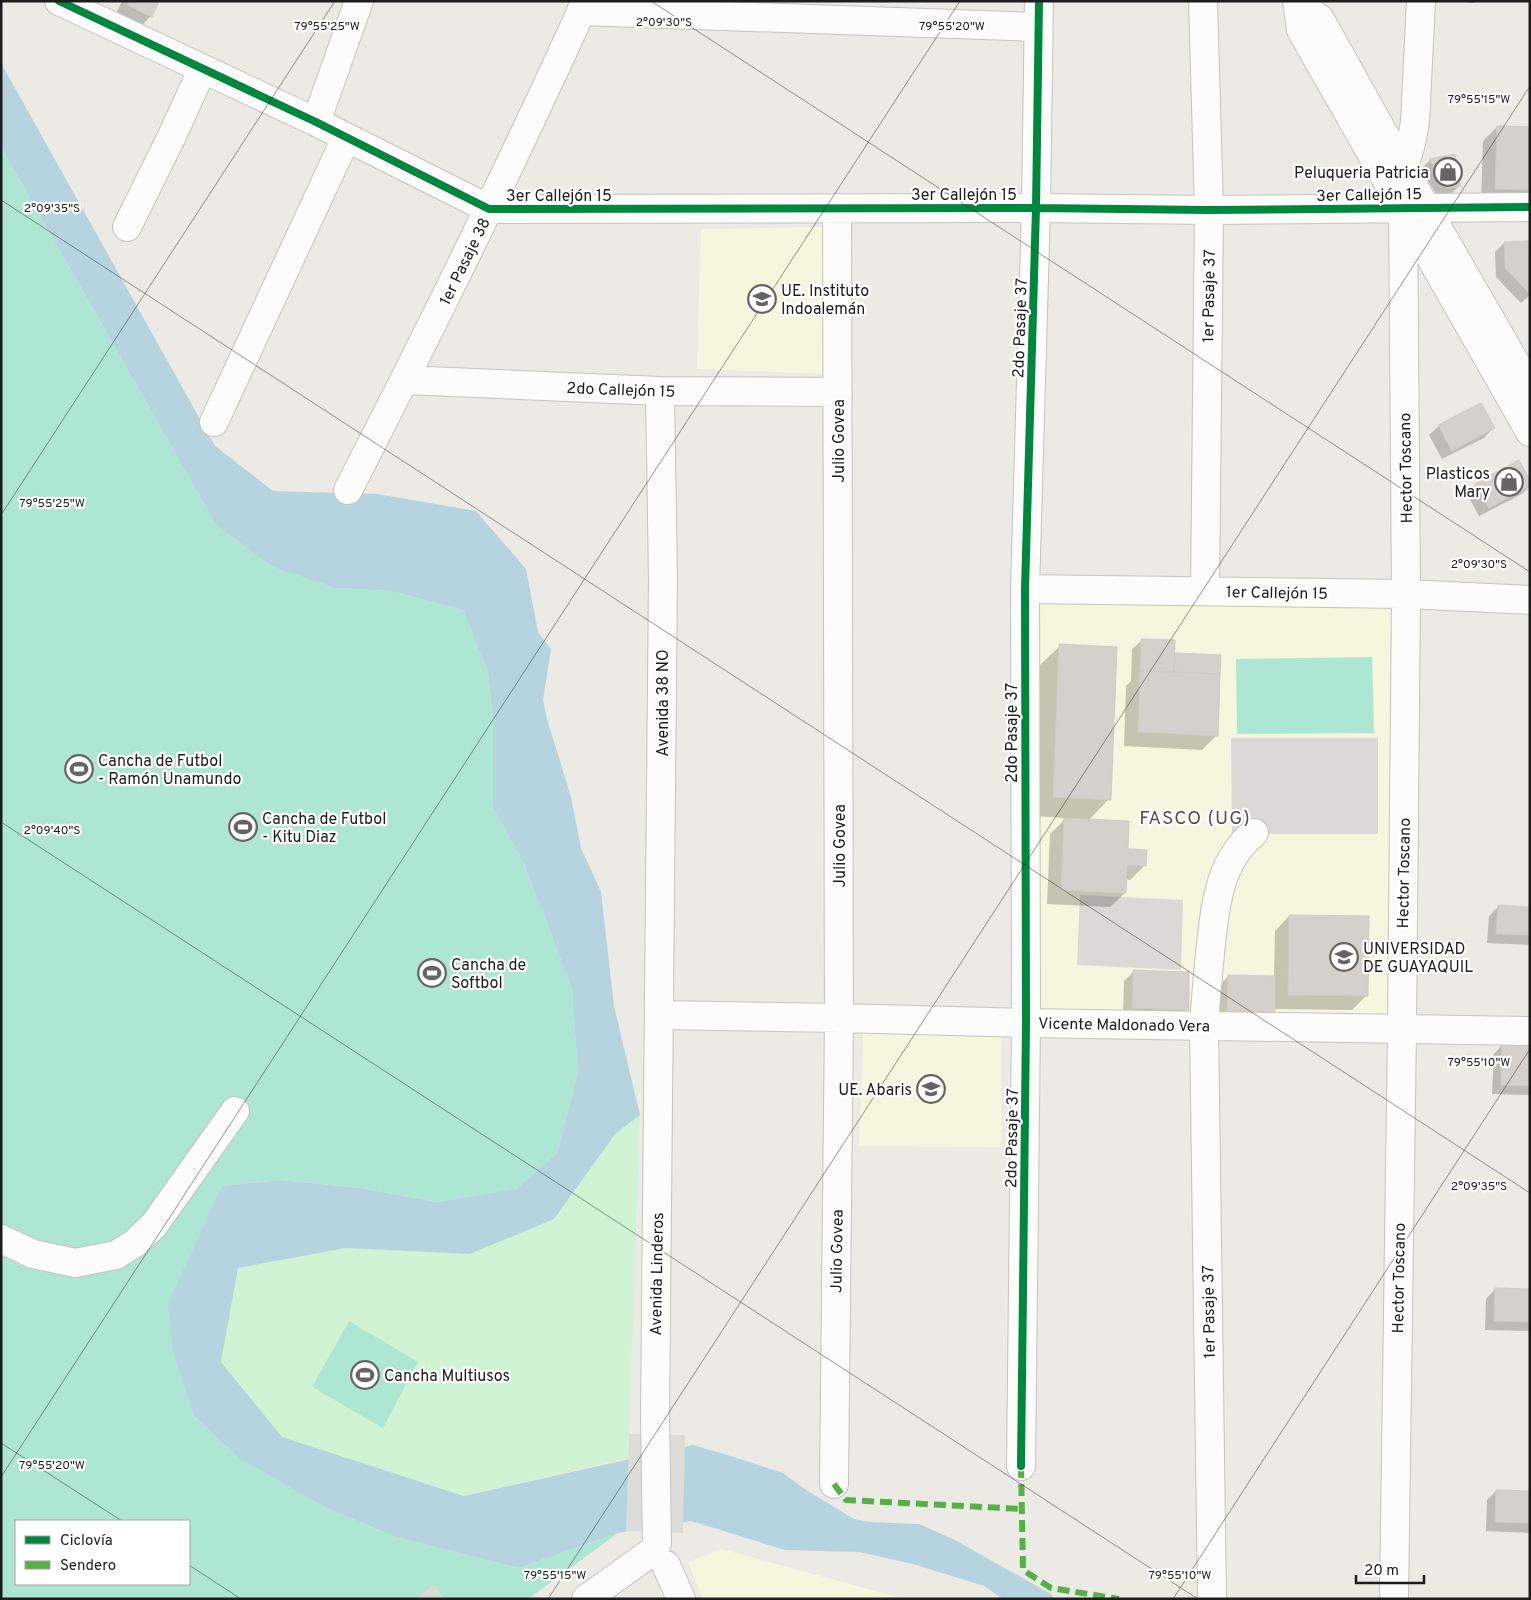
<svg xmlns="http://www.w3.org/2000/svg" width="1531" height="1600" font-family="Overpass,sans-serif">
	<rect width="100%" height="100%" fill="#eceae4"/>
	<path fill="#f5f6de" d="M 822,227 L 826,374 L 697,369 L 701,229 Z
		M 1032,589 L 1414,599 L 1403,1028 L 1026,1021 Z
		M 863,1032 L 1002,1032 L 1001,1147 L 859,1146 Z
		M 722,1549 L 904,1599 L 703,1599 L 688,1562 Z"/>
	<path fill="#d0f4d3" d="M 640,1115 L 628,1458 L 464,1496 L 282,1437 L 221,1362 L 238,1268 L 346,1248 L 470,1254 L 554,1219 L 616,1133 Z"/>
	<path fill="#ade6d2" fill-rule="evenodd" d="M 1,147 L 216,525 L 272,567 L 335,588 L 390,591 L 463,610 L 488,673 L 493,719 L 493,807 L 524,864 L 555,944 L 572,991 L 578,1073 L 557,1153 L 515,1190 L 437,1202 L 361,1188 L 281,1180 L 222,1186 L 194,1416 L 240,1459 L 326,1508 L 396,1537 L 519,1568 L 618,1533 L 528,1599 L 1,1599 ZM 16,1521 L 189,1521 L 189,1584 L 16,1584 Z
		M 1372,657 L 1374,733 L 1237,734 L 1236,659 Z
		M 349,1321 L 418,1362 L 383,1428 L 312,1387 Z"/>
	<path fill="#dad9d6" d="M 1231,738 L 1378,738 L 1378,834 L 1232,834 Z
		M 1080,895 L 1183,900 L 1181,970 L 1077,965 Z
		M 435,1585 L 444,1599 L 415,1599 L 434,1585 Z"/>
	<path fill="#b6d4e0" d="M 1,63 L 215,446 L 273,491 L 377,494 L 476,511 L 526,569 L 538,632 L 551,649 L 543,700 L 547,719 L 571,797 L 581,848 L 601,892 L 614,1006 L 640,1115 L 616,1133 L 554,1219 L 470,1254 L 346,1248 L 238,1268 L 221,1362 L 282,1437 L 464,1496 L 693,1445 L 737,1458 L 783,1473 L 806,1490 L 854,1519 L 869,1522 L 919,1524 L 955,1540 L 1051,1594 L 1054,1599 L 1003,1599 L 984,1586 L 913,1564 L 859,1552 L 785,1550 L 691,1521 L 618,1533 L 519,1568 L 396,1537 L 326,1508 L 240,1459 L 194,1416 L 173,1353 L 168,1304 L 222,1186 L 281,1180 L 361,1188 L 437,1202 L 516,1189 L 557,1153 L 578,1073 L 572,991 L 555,944 L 524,864 L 493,807 L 493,719 L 488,673 L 463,610 L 390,591 L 335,588 L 272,567 L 216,525 L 1,147 Z"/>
	<path fill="#dcdcd9" d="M 629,1434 L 685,1435 L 683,1533 L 626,1531 Z"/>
	<path fill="#0003" d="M 122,1 L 158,1 L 151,16 L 136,31 L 113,20 Z
		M 1453,1 L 1476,1 L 1474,3 Z
		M 1497,127 L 1530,128 L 1530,204 L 1481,203 L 1483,141 Z
		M 1430,160 L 1459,186 L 1450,195 L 1438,197 L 1421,169 Z
		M 1527,242 L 1530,295 L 1521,303 L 1496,277 L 1495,252 L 1504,243 Z
		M 1439,426 L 1493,428 L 1484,438 L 1442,459 L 1429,435 Z
		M 1519,462 L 1530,486 L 1522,494 L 1479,516 L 1467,494 L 1476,484 Z
		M 1142,640 L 1173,654 L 1220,656 L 1216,736 L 1202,750 L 1124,746 L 1126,686 L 1131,681 L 1132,649 Z
		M 1060,646 L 1109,799 L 1088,821 L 1145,865 L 1130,880 L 1125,879 L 1125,893 L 1110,907 L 1047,904 L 1050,834 L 1066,818 L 1034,816 L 1040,665 Z
		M 1498,907 L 1530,908 L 1530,945 L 1487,943 L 1489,916 Z
		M 1289,916 L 1366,996 L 1352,1010 L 1274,1009 L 1274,1013 L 1265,1022 L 1218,1022 L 1219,986 L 1228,976 L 1274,977 L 1275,931 Z
		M 1134,971 L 1187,1009 L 1178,1019 L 1123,1017 L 1124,981 Z
		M 1503,1044 L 1530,1045 L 1530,1095 L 1492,1094 L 1494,1054 Z
		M 1495,1289 L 1530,1290 L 1530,1331 L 1485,1330 L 1486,1299 Z
		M 1496,1491 L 1530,1492 L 1530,1533 L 1486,1531 L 1487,1500 Z"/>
	<path fill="#d4d1cd" stroke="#cfcbc6" d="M 129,1 L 159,1 L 152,17 L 127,5 Z
		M 1497,126 L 1530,127 L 1530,190 L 1495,189 Z
		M 1455,154 L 1461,186 L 1447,188 L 1429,159 Z
		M 1528,241 L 1530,267 L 1530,294 L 1505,268 L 1504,242 Z
		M 1481,403 L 1495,428 L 1452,451 L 1438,425 Z
		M 1519,460 L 1530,480 L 1530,486 L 1489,508 L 1476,483 Z
		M 1141,639 L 1175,640 L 1174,672 L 1140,671 Z
		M 1059,644 L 1117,647 L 1111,800 L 1053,797 Z
		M 1175,653 L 1221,655 L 1220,674 L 1174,672 Z
		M 1140,671 L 1220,674 L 1218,736 L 1138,732 Z
		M 1064,818 L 1129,821 L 1128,849 L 1147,850 L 1146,866 L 1127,865 L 1126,893 L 1061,890 Z
		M 1498,905 L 1530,907 L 1530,935 L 1496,934 Z
		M 1289,915 L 1369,916 L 1368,996 L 1288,995 Z
		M 1133,970 L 1189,972 L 1189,1010 L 1132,1008 Z
		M 1228,975 L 1275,976 L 1275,1013 L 1227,1013 Z
		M 1502,1043 L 1530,1044 L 1530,1086 L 1501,1085 Z
		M 1495,1288 L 1530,1289 L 1530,1322 L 1494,1321 Z
		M 1496,1490 L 1530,1491 L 1530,1523 L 1495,1522 Z"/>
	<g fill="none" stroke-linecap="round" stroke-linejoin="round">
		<defs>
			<path id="minor" d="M 59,1 L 316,122 L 489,209 L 1036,208 L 1209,210 L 1530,207
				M 1203,1 L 1209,210 L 1205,591
				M 1297,1 L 1301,30 L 1530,432
				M 1298,3 L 1320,19 L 1403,168 L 1530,388
				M 581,11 L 1038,27
				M 316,122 L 359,1
				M 1397,177 C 1408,161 1412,141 1415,122 L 1421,1
				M 127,227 L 171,138 L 202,70
				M 405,380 L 660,391 L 838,392
				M 214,422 L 346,138
				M 348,490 C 431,329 511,166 586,1
				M 1025,589 L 1406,594 L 1530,600
				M 659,1015 L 839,1018 L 1026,1023 L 1530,1031
				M 1,1239 L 33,1254 L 75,1263 L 116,1255 L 135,1243 L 154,1225 L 235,1111
				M 1021,1466 L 1026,1023 L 1025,589 L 1036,208 L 1039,1
				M 834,1484 L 839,1018 L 837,208
				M 666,1565 L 681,1599
				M 586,1599 L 653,1551 L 657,1543 L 655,1416 L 663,579 L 660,391
				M 1212,1599 L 1204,1025 C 1206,998 1208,971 1211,944 C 1215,905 1220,860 1254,833
				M 1394,1599 L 1402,1029 L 1406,594 L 1403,207"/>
		</defs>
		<use href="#minor" stroke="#c4c3c0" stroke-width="30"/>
		<use href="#minor" stroke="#fcfcfb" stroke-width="28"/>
		<path stroke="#55b145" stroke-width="6" stroke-dasharray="12 6" stroke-linecap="butt" d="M 1021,1466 L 1023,1570 L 1051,1588 L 1119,1599
			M 834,1484 L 846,1500 L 1022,1509"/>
		<defs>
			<path id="cycleway" d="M 59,1 L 316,122 L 489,209 L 1036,208 L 1209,210 L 1530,207
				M 1021,1466 L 1026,1023 L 1025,589 L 1036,208 L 1039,1"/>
		</defs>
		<use href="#cycleway" stroke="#fff" stroke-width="11"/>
		<use href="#cycleway" stroke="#00873e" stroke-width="8"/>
	</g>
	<path fill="none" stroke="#1c1c1c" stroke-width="1" stroke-opacity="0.45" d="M 651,1 L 1530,572M 1,200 L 1530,1193M 1,515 L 335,1M 1,822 L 1198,1599M 1,1443 L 122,1521M 1,1477 L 960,1M 189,1565 L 241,1599M 548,1599 L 1530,86M 1173,1599 L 1530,1049"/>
	<defs>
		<symbol id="shop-ring" viewBox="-11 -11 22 22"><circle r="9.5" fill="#fff" stroke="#656462" stroke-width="1.5"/><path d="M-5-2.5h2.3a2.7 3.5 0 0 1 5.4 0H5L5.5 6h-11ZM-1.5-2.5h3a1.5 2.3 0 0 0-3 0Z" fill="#656462"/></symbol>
		<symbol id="school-ring" viewBox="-11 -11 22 22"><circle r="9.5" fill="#fff" stroke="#656462" stroke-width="1.5"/><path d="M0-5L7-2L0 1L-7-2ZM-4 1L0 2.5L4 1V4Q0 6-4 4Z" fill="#656462"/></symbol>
		<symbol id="stadium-ring" viewBox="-11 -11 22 22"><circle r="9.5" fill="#fff" stroke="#656462" stroke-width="1.5"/><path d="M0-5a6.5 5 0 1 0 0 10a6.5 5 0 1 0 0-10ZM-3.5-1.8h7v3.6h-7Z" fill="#656462"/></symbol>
		<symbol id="university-ring" viewBox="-11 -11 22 22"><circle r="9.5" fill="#fff" stroke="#656462" stroke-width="1.5"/><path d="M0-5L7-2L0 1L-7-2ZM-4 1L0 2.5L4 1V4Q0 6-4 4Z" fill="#656462"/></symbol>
	</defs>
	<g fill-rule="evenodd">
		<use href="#shop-ring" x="1432" y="156" width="32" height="32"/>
		<use href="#school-ring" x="746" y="283" width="32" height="32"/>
		<use href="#shop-ring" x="1493" y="466" width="32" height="32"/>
		<use href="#stadium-ring" x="63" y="753" width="32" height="32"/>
		<use href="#stadium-ring" x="227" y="811" width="32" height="32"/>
		<use href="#university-ring" x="1328" y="941" width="32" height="32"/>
		<use href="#stadium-ring" x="416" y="957" width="32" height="32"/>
		<use href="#school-ring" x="915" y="1073" width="32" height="32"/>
		<use href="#stadium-ring" x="349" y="1359" width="32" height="32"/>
	</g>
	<g text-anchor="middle" stroke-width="4.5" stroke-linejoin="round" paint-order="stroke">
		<g font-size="16" fill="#1c1c1c" stroke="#fff" text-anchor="start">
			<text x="1429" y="178" text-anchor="end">Peluqueria Patricia</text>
			<text x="781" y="296">UE. Instituto<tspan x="781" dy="18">Indoalemán</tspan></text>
			<text x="1490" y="479" text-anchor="end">Plasticos<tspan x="1490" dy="18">Mary</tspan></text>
			<text x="98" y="766">Cancha de Futbol<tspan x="98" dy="18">- Ramón Unamundo</tspan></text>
			<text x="262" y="824">Cancha de Futbol<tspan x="262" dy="18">- Kitu Diaz</tspan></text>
			<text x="1363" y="954">UNIVERSIDAD<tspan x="1363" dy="18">DE GUAYAQUIL</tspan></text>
			<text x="451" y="970">Cancha de<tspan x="451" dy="18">Softbol</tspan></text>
			<text x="912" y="1095" text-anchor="end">UE. Abaris</text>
			<text x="384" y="1381">Cancha Multiusos</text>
		</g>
		<g font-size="16" fill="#1c1c1c" stroke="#fff">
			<text x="964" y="200">3er Callejón 15</text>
			<text transform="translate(1369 194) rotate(-1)" y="6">3er Callejón 15</text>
			<text x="559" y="201">3er Callejón 15</text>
			<text transform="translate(464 261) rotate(-64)" y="6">1er Pasaje 38</text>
			<text transform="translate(1208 296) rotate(-89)" y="6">1er Pasaje 37</text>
			<text transform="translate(1019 328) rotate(-88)" y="6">2do Pasaje 37</text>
			<text transform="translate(621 389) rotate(2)" y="6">2do Callejón 15</text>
			<text transform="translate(838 441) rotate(-90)" y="6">Julio Govea</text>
			<text transform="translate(1405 468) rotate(-91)" y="6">Hector Toscano</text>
			<text transform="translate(1277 592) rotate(1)" y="6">1er Callejón 15</text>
			<text transform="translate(662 703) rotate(-90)" y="6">Avenida 38 NO</text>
			<text transform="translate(1011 733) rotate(-90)" y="6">2do Pasaje 37</text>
			<text transform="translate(839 846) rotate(-90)" y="6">Julio Govea</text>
			<text transform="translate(1403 873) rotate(-89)" y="6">Hector Toscano</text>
			<text transform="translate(1124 1024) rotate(1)" y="6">Vicente Maldonado Vera</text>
			<text transform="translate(1011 1138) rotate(-89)" y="6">2do Pasaje 37</text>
			<text transform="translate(836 1251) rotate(-89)" y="6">Julio Govea</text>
			<text transform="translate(656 1274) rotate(-89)" y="6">Avenida Linderos</text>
			<text transform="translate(1398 1278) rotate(-89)" y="6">Hector Toscano</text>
			<text transform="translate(1208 1312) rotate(-91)" y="6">1er Pasaje 37</text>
		</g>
		<g font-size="19" letter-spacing="1" fill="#4f4f4f" stroke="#fff">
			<text x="1195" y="824">FASCO (UG)</text>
		</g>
	</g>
	<g font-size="12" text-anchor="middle" fill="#1c1c1c" stroke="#fff" stroke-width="4.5" stroke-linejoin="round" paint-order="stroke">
		<text x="664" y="26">2°09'30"S</text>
		<text x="327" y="30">79°55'25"W</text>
		<text x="952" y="30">79°55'20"W</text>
		<text x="1479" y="103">79°55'15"W</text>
		<text x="52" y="212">2°09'35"S</text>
		<text x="52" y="507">79°55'25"W</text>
		<text x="1479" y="568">2°09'30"S</text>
		<text x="52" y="834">2°09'40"S</text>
		<text x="1479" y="1066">79°55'10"W</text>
		<text x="1479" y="1190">2°09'35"S</text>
		<text x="52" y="1469">79°55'20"W</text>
		<text x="555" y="1579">79°55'15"W</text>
		<text x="1180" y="1579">79°55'10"W</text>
	</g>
	<rect width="1531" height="1600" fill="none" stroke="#1c1c1c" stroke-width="5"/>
	<rect x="15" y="1520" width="175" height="65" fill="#ffffff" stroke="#a4a4a4"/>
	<rect x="25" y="1536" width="25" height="8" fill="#00873e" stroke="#a4a4a4"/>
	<text x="60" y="1545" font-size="15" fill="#1c1c1c">Ciclovía</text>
	<rect x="25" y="1561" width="25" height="8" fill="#55b145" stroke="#a4a4a4"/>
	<text x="60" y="1570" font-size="15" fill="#1c1c1c">Sendero</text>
	<path d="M1356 1575v8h68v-8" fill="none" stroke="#1c1c1c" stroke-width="2.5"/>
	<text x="1364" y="1575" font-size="15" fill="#1c1c1c" stroke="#ffffff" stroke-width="4" paint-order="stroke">20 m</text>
</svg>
